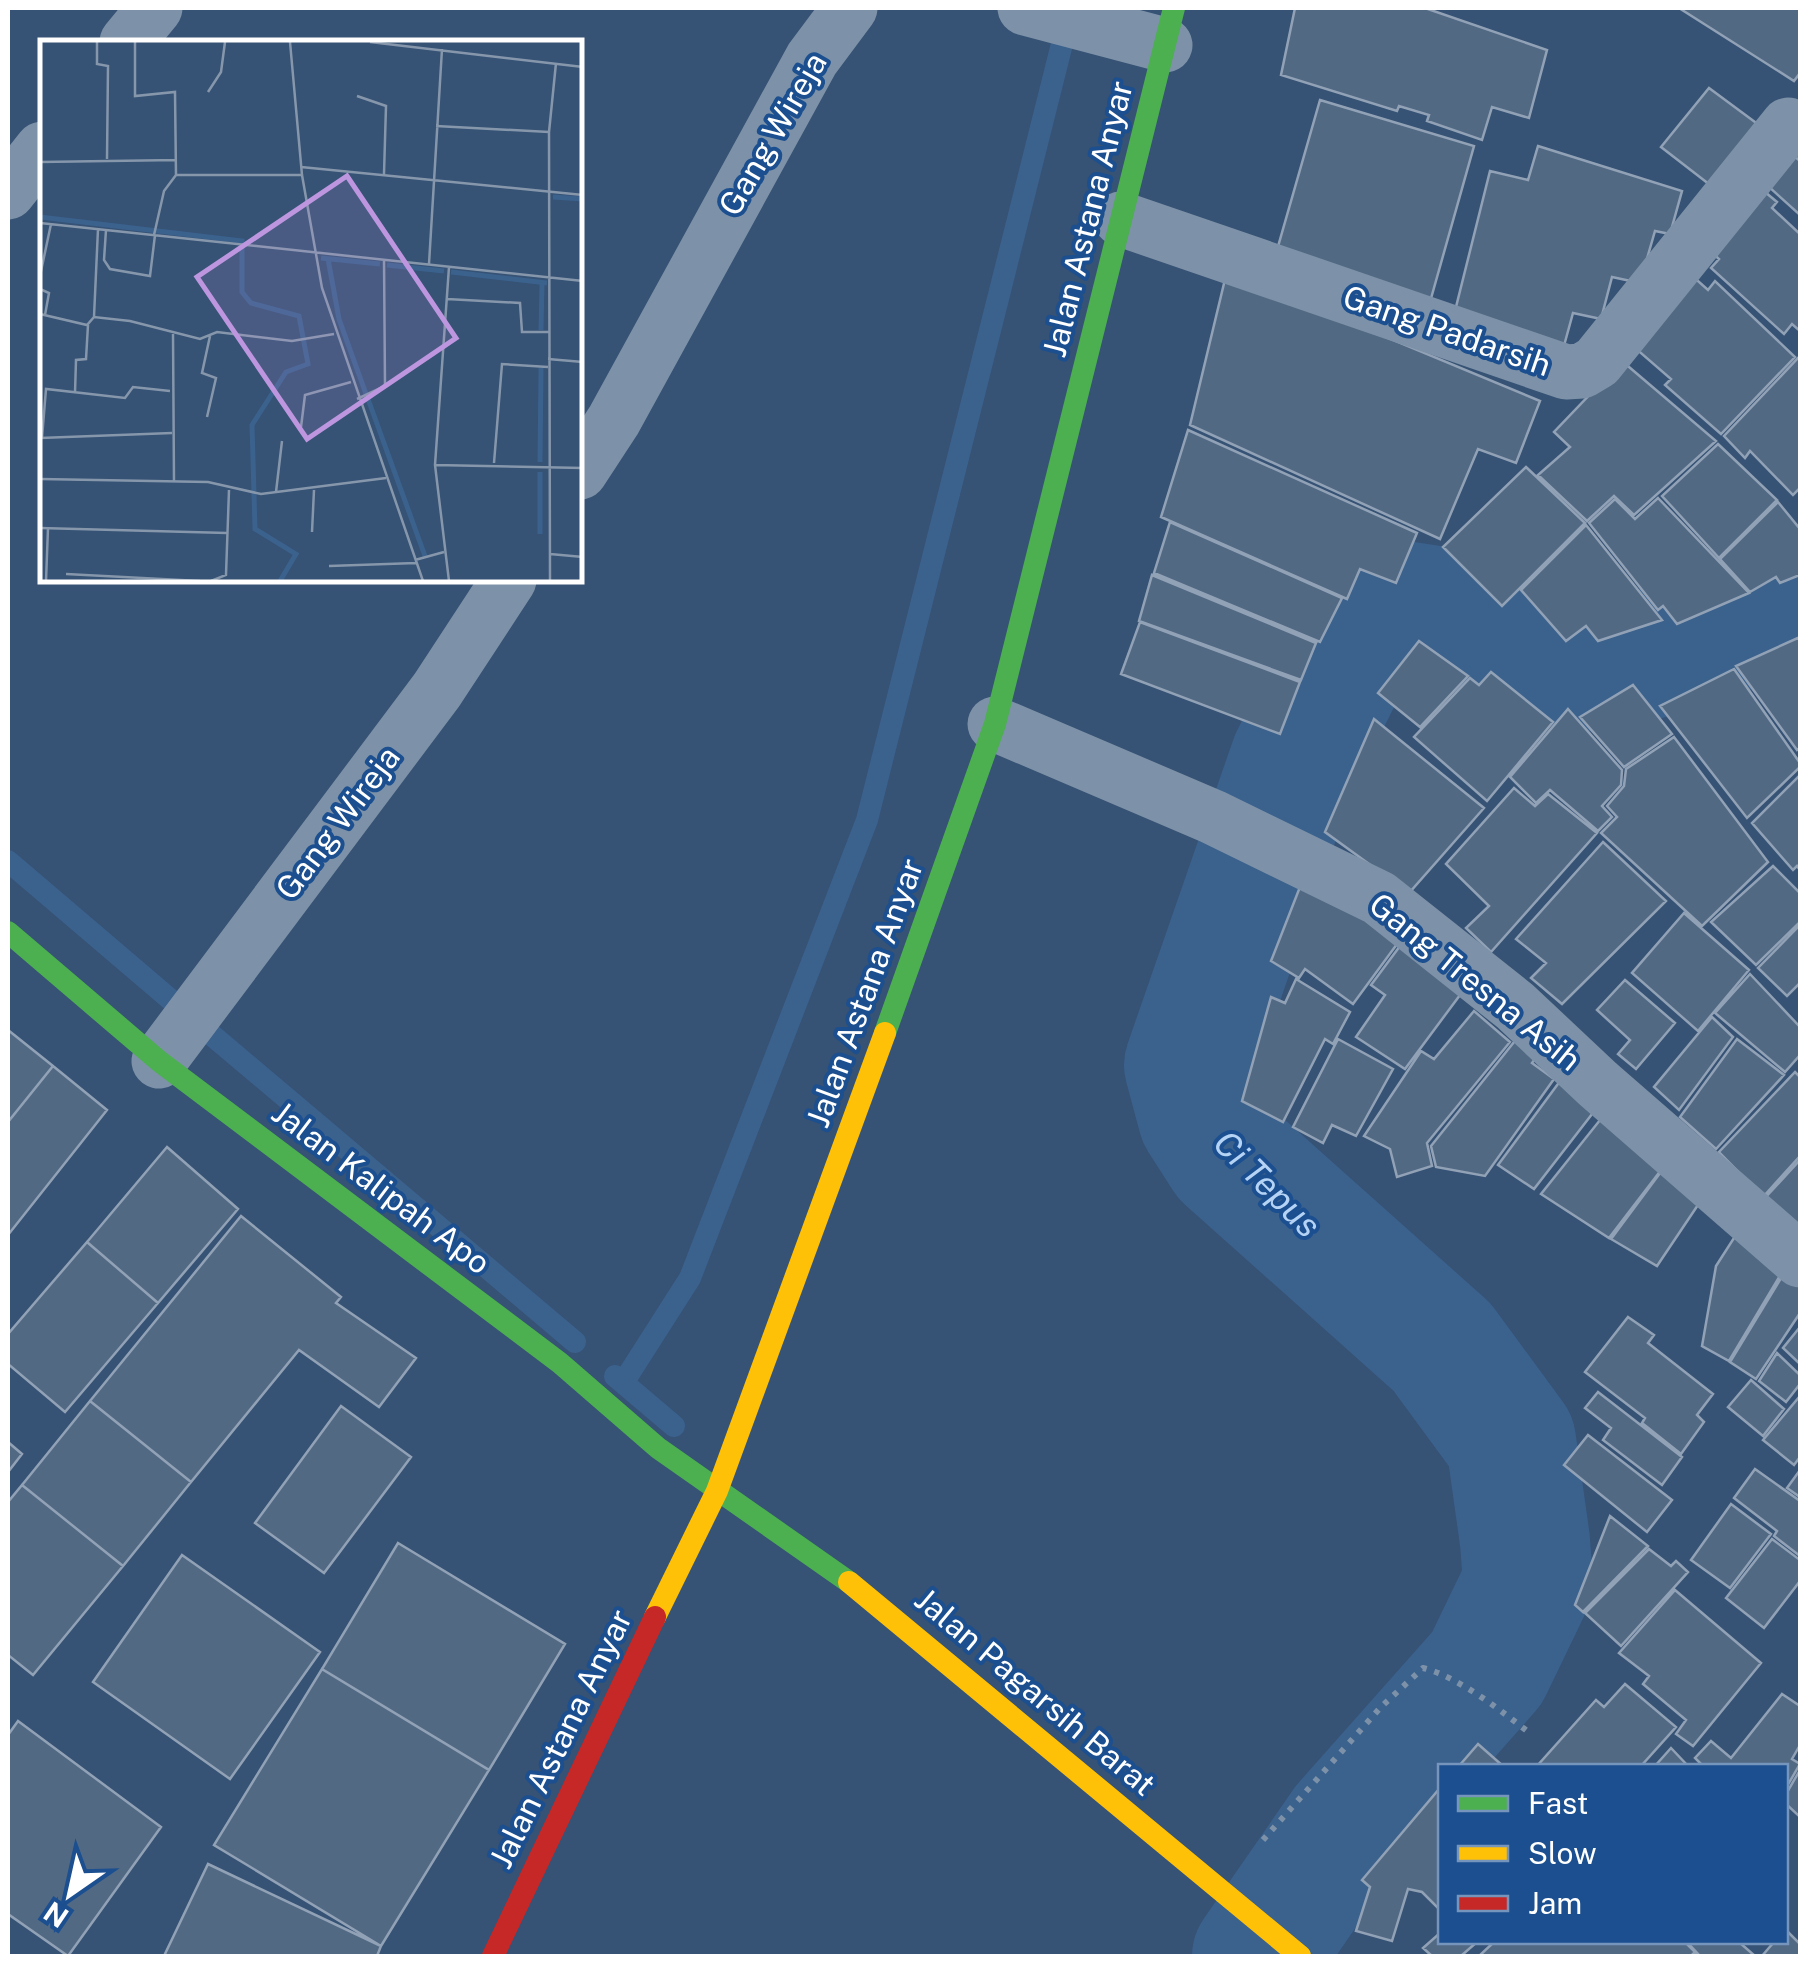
<svg xmlns="http://www.w3.org/2000/svg" width="1808" height="1964" font-family="'Public Sans',sans-serif">
	<rect width="100%" height="100%" fill="#365274"/>
	<g fill="none" stroke-linecap="round" stroke-linejoin="round">
		<path stroke="#3b618d" stroke-width="22" d="M 8,861 L 178,1006
			M 207,1031 L 575,1342
			M 615,1376 L 674,1426
			M 623,1383 L 690,1278 L 867,820 L 1067,24"/>
		<path stroke="#3b618d" stroke-width="130" d="M 1257,1956 L 1347,1826 L 1487,1668 L 1528,1583 L 1525,1541 L 1511,1441 L 1442,1347 L 1228,1156 L 1203,1117 L 1189,1065 L 1295,760 L 1346,658 L 1377,612 L 1403,606 L 1436,611 L 1543,657 L 1606,668 L 1800,605"/>
	</g>
	<path fill="#526984" stroke="#92a2b6" stroke-width="2.5" d="M 1295,8 L 1425,8 L 1547,50 L 1529,118 L 1492,107 L 1482,140 L 1427,121 L 1429,115 L 1399,106 L 1397,111 L 1281,75 Z
		M 1679,8 L 1800,8 L 1800,73 L 1794,81 Z
		M 1709,88 L 1763,128 L 1714,188 L 1661,147 Z
		M 1320,100 L 1474,146 L 1430,302 L 1275,257 Z
		M 1538,146 L 1682,191 L 1670,234 L 1655,231 L 1640,283 L 1612,277 L 1601,319 L 1573,313 L 1562,353 L 1453,319 L 1490,171 L 1528,180 Z
		M 1784,147 L 1800,161 L 1800,215 L 1758,177 Z
		M 1753,182 L 1777,202 L 1772,208 L 1800,234 L 1800,331 L 1792,324 L 1784,334 L 1711,268 L 1719,259 L 1699,241 Z
		M 1227,271 L 1540,401 L 1516,463 L 1478,449 L 1440,539 L 1190,425 Z
		M 1689,273 L 1708,290 L 1715,281 L 1795,357 L 1721,434 L 1665,385 L 1671,379 L 1627,341 Z
		M 1800,356 L 1800,488 L 1793,495 L 1750,451 L 1745,458 L 1724,436 Z
		M 1622,361 L 1716,441 L 1634,515 L 1614,496 L 1587,521 L 1538,475 L 1570,447 L 1554,432 Z
		M 1188,430 L 1417,533 L 1396,583 L 1360,569 L 1347,599 L 1161,517 Z
		M 1718,444 L 1777,500 L 1719,558 L 1662,496 Z
		M 1526,467 L 1585,523 L 1502,606 L 1443,547 Z
		M 1658,498 L 1749,593 L 1677,624 L 1663,606 L 1658,610 L 1589,523 L 1615,499 L 1635,519 Z
		M 1778,502 L 1800,529 L 1800,575 L 1780,583 L 1776,577 L 1750,592 L 1720,559 Z
		M 1170,522 L 1342,598 L 1320,642 L 1154,573 Z
		M 1586,525 L 1662,620 L 1598,641 L 1586,626 L 1566,641 L 1521,590 Z
		M 1152,575 L 1316,643 L 1301,680 L 1139,621 Z
		M 1140,622 L 1300,682 L 1280,734 L 1121,674 Z
		M 1800,637 L 1800,748 L 1797,750 L 1736,666 Z
		M 1419,641 L 1468,676 L 1420,727 L 1378,693 Z
		M 1734,669 L 1800,763 L 1800,767 L 1747,818 L 1660,706 Z
		M 1491,672 L 1553,722 L 1487,801 L 1414,737 L 1470,678 L 1479,685 Z
		M 1633,685 L 1672,734 L 1624,767 L 1580,717 Z
		M 1568,709 L 1622,770 L 1621,785 L 1602,806 L 1612,817 L 1598,831 L 1550,790 L 1536,803 L 1510,777 Z
		M 1374,719 L 1484,808 L 1409,893 L 1325,832 Z
		M 1674,737 L 1768,862 L 1702,926 L 1601,833 L 1617,817 L 1607,806 L 1624,786 L 1626,769 Z
		M 1800,775 L 1800,870 L 1797,866 L 1793,870 L 1752,823 Z
		M 1514,788 L 1535,806 L 1548,794 L 1597,833 L 1491,952 L 1466,928 L 1489,906 L 1446,864 Z
		M 1603,842 L 1666,901 L 1562,1004 L 1531,978 L 1546,963 L 1516,939 Z
		M 1773,866 L 1800,893 L 1800,922 L 1756,965 L 1711,922 Z
		M 1307,869 L 1400,940 L 1353,1004 L 1305,969 L 1299,978 L 1271,961 Z
		M 1684,913 L 1749,970 L 1698,1031 L 1632,973 Z
		M 1800,925 L 1800,983 L 1787,996 L 1758,968 Z
		M 1400,946 L 1463,991 L 1405,1069 L 1356,1037 L 1385,995 L 1371,985 Z
		M 1750,974 L 1800,1027 L 1800,1055 L 1785,1072 L 1715,1013 Z
		M 1296,979 L 1350,1012 L 1333,1044 L 1325,1039 L 1283,1122 L 1242,1101 L 1271,997 L 1285,1003 Z
		M 1625,980 L 1675,1023 L 1636,1069 L 1618,1054 L 1630,1040 L 1597,1010 Z
		M 1474,1011 L 1510,1042 L 1427,1143 L 1432,1166 L 1397,1177 L 1390,1149 L 1364,1136 L 1421,1051 L 1434,1059 Z
		M 1712,1017 L 1733,1037 L 1679,1110 L 1654,1087 Z
		M 1526,1027 L 1547,1044 L 1532,1063 L 1554,1079 L 1485,1176 L 1436,1167 L 1431,1146 Z
		M 8,1030 L 53,1066 L 8,1122 Z
		M 1338,1039 L 1393,1069 L 1356,1136 L 1332,1125 L 1323,1143 L 1293,1127 Z
		M 1737,1039 L 1784,1075 L 1716,1149 L 1680,1117 Z
		M 53,1066 L 107,1110 L 8,1235 L 8,1122 Z
		M 1569,1069 L 1606,1096 L 1534,1189 L 1498,1165 Z
		M 1795,1072 L 1800,1077 L 1800,1156 L 1763,1197 L 1719,1152 Z
		M 1612,1105 L 1668,1161 L 1609,1238 L 1541,1194 Z
		M 167,1147 L 238,1209 L 158,1303 L 87,1242 Z
		M 1800,1160 L 1800,1234 L 1764,1199 Z
		M 1669,1161 L 1708,1190 L 1657,1266 L 1611,1239 Z
		M 241,1216 L 341,1297 L 336,1303 L 416,1358 L 379,1407 L 299,1350 L 191,1482 L 90,1401 Z
		M 1741,1227 L 1787,1264 L 1729,1361 L 1702,1346 L 1716,1266 Z
		M 87,1242 L 158,1303 L 65,1412 L 8,1364 L 8,1334 Z
		M 1789,1265 L 1800,1274 L 1800,1313 L 1756,1379 L 1730,1362 Z
		M 1628,1317 L 1654,1335 L 1648,1343 L 1713,1394 L 1697,1415 L 1704,1422 L 1681,1454 L 1642,1423 L 1645,1418 L 1585,1372 Z
		M 1800,1327 L 1800,1364 L 1783,1348 Z
		M 1777,1353 L 1800,1375 L 1800,1384 L 1786,1402 L 1759,1381 Z
		M 1751,1380 L 1784,1409 L 1763,1436 L 1728,1407 Z
		M 1598,1392 L 1682,1457 L 1662,1485 L 1603,1440 L 1611,1428 L 1585,1408 Z
		M 1800,1396 L 1800,1457 L 1794,1465 L 1763,1440 Z
		M 90,1401 L 191,1482 L 123,1566 L 22,1485 Z
		M 341,1406 L 411,1457 L 324,1573 L 255,1523 Z
		M 1588,1435 L 1672,1500 L 1647,1532 L 1564,1465 Z
		M 8,1442 L 22,1454 L 8,1472 Z
		M 1755,1469 L 1800,1501 L 1800,1556 L 1774,1536 L 1777,1531 L 1734,1498 Z
		M 1800,1470 L 1800,1497 L 1787,1488 Z
		M 22,1485 L 123,1566 L 33,1675 L 8,1655 L 8,1502 Z
		M 1731,1504 L 1771,1534 L 1730,1588 L 1691,1560 Z
		M 1610,1516 L 1648,1546 L 1583,1612 L 1575,1605 Z
		M 1772,1539 L 1800,1560 L 1800,1581 L 1764,1628 L 1726,1598 Z
		M 398,1543 L 565,1644 L 489,1770 L 322,1669 Z
		M 1649,1549 L 1671,1566 L 1676,1561 L 1688,1572 L 1621,1646 L 1585,1613 Z
		M 182,1555 L 320,1652 L 230,1779 L 93,1682 Z
		M 1675,1590 L 1761,1663 L 1693,1746 L 1676,1734 L 1686,1720 L 1643,1684 L 1649,1676 L 1619,1653 Z
		M 322,1669 L 489,1770 L 381,1946 L 214,1845 Z
		M 1625,1684 L 1676,1727 L 1641,1766 L 1537,1766 L 1596,1700 L 1604,1707 Z
		M 1782,1694 L 1800,1706 L 1800,1745 L 1792,1759 L 1800,1764 L 1786,1788 L 1786,1766 L 1703,1766 L 1695,1758 L 1711,1741 L 1731,1758 Z
		M 18,1721 L 161,1827 L 68,1956 L 8,1914 L 8,1735 Z
		M 1478,1744 L 1503,1766 L 1459,1766 Z
		M 1671,1748 L 1688,1766 L 1655,1766 Z
		M 1800,1770 L 1800,1817 L 1786,1804 L 1786,1794 Z
		M 1440,1788 L 1440,1910 L 1422,1892 L 1408,1889 L 1392,1941 L 1356,1931 L 1370,1887 L 1362,1880 Z
		M 208,1864 L 381,1946 L 377,1956 L 164,1956 Z
		M 1786,1930 L 1800,1944 L 1800,1956 L 1762,1956 L 1774,1942 L 1786,1942 Z
		M 1440,1933 L 1440,1942 L 1477,1942 L 1461,1956 L 1432,1956 L 1423,1948 Z
		M 1494,1942 L 1685,1942 L 1695,1952 L 1691,1956 L 1479,1956 Z
		M 1687,1942 L 1739,1942 L 1755,1956 L 1698,1956 L 1699,1955 Z"/>
	<g fill="none" stroke-linecap="round" stroke-linejoin="round">
		<path stroke="#7d92a8" stroke-width="6" stroke-dasharray="5 8" stroke-linecap="butt" d="M 1263,1840 L 1381,1707 L 1423,1668 C 1459,1677 1503,1712 1532,1735"/>
		<path stroke="#7d92a8" stroke-width="55" d="M 1025,8 L 1165,45
			M 127,42 L 155,8
			M 8,192 L 42,149
			M 1121,219 L 1566,372 L 1582,371 L 1597,362 L 1788,125
			M 580,472 L 614,420 L 812,59 L 850,8
			M 995,724 L 1213,817 L 1379,898 L 1515,1006 L 1598,1084 L 1800,1260
			M 159,1061 L 437,690 L 509,580"/>
		<path stroke="#4caf50" stroke-width="22" d="M 8,932 L 159,1061 L 560,1363 L 658,1448 L 849,1582
			M 885,1033 L 995,724 L 1174,8"/>
		<path stroke="#ffc107" stroke-width="22" d="M 849,1582 L 1300,1956
			M 655,1617 L 717,1491 L 885,1033"/>
		<path stroke="#c62828" stroke-width="22" d="M 493,1956 L 655,1617"/>
	</g>
	<g text-anchor="middle" stroke-width="8" stroke-linejoin="round" paint-order="stroke">
		<g font-size="32" fill="#fff" stroke="#1b4f8f">
			<text transform="translate(773 134) rotate(-60)" y="11">Gang Wireja</text>
			<text transform="translate(1088 219) rotate(-76)" y="11">Jalan Astana Anyar</text>
			<text transform="translate(1447 331) rotate(19)" y="11">Gang Padarsih</text>
			<text transform="translate(338 823) rotate(-53)" y="11">Gang Wireja</text>
			<text transform="translate(1475 982) rotate(39)" y="11">Gang Tresna Asih</text>
			<text transform="translate(865 993) rotate(-70)" y="11">Jalan Astana Anyar</text>
			<text transform="translate(381 1188) rotate(37)" y="11">Jalan Kalipah Apo</text>
			<text transform="translate(1035 1692) rotate(40)" y="11">Jalan Pagarsih Barat</text>
			<text transform="translate(561 1739) rotate(-64)" y="11">Jalan Astana Anyar</text>
		</g>
		<g font-size="35" font-style="italic" fill="#b5d3f5" stroke="#1b4f8f">
			<text transform="translate(1267 1184) rotate(45)" y="12">Ci Tepus</text>
		</g>
	</g>
	<g transform="translate(40 40)">
		<rect width="542" height="542" fill="#365274"/>
		<path fill="none" stroke="#3b618d" stroke-width="5" d="M 513,157 L 543,159M 0,177 L 202,201 L 202,252 L 211,263 L 259,276 L 268,324 L 246,332 L 212,385 L 215,489 L 256,514 L 240,541M 281,218 L 340,224M 288,219 L 299,279 L 326,354M 347,225 L 404,231M 411,232 L 507,243M 501,290 L 502,244M 328,359 L 385,516M 500,422 L 501,328M 500,432 L 500,494"/>
		<path fill="none" stroke="#8697ac" stroke-width="2.5" d="M 57,2 L 57,24 L 68,26 L 67,119M 95,2 L 95,56 L 135,52 L 136,135 L 262,135M 250,2 L 262,135 L 282,248 L 383,541M 330,2 L 543,27M 168,52 L 181,32 L 185,2M 317,56 L 346,66 L 344,134M 396,86 L 509,92M 0,122 L 137,120M 261,127 L 543,155M 0,183 L 543,241M 66,190 L 64,220 L 70,229 L 110,236 L 115,195M 114,195 L 124,151 L 136,135M 389,224 L 402,9M 0,236 L 11,184M 0,249 L 9,253 L 5,275M 407,259 L 480,263 L 482,292 L 509,292M 0,274 L 47,285 L 54,277 L 90,281 L 160,299 L 177,292 L 252,301 L 294,294M 54,277 L 58,189M 133,294 L 134,442M 508,319 L 543,322M 35,353 L 36,320 L 46,319 L 48,285M 317,359 L 345,346 L 344,219M 167,377 L 176,338 L 162,333 L 170,296M 261,387 L 265,355 L 311,342M 0,398 L 132,393M 2,398 L 6,349 L 85,358 L 93,347 L 130,351M 454,423 L 462,324 L 508,327M 395,425 L 543,428M 0,439 L 168,442 L 221,454 L 346,438M 236,452 L 242,401M 0,488 L 187,493M 272,492 L 274,450M 510,514 L 543,517M 375,520 L 404,512M 289,526 L 376,523M 26,534 L 160,541M 6,541 L 8,488M 171,541 L 186,535 L 189,450M 409,541 L 395,425 L 409,227M 510,541 L 509,92 L 516,23"/>
		<path fill="#bd96df" fill-opacity="0.15" stroke="#bd96df" stroke-width="5" d="M 307,136 L 416,298 L 267,399 L 157,237 Z"/>
		<rect width="542" height="542" fill="none" stroke="#fff" stroke-width="5"/>
	</g>
	<rect width="1808" height="1964" fill="none" stroke="#ffffff" stroke-width="20"/>
	<rect x="1438" y="1764" width="350" height="180" fill="#1b4f8f" stroke="#7695bc" stroke-width="2.5"/>
	<rect x="1458" y="1796" width="50" height="15" fill="#4caf50" stroke="#7695bc" stroke-width="2.5"/>
	<text x="1528" y="1814" font-size="30" fill="#ffffff">Fast</text>
	<rect x="1458" y="1846" width="50" height="15" fill="#ffc107" stroke="#7695bc" stroke-width="2.5"/>
	<text x="1528" y="1864" font-size="30" fill="#ffffff">Slow</text>
	<rect x="1458" y="1896" width="50" height="15" fill="#c62828" stroke="#7695bc" stroke-width="2.5"/>
	<text x="1528" y="1914" font-size="30" fill="#ffffff">Jam</text>
	<g transform="translate(70 1894) rotate(214)" stroke="#1b4f8f" stroke-width="8" paint-order="stroke">
	<path d="M0-8L18 38L0 25L-18 38Z" fill="#ffffff"/>
	<text y="-15" font-size="28" font-weight="bold" text-anchor="middle" fill="#ffffff">N</text>
	</g>
</svg>
